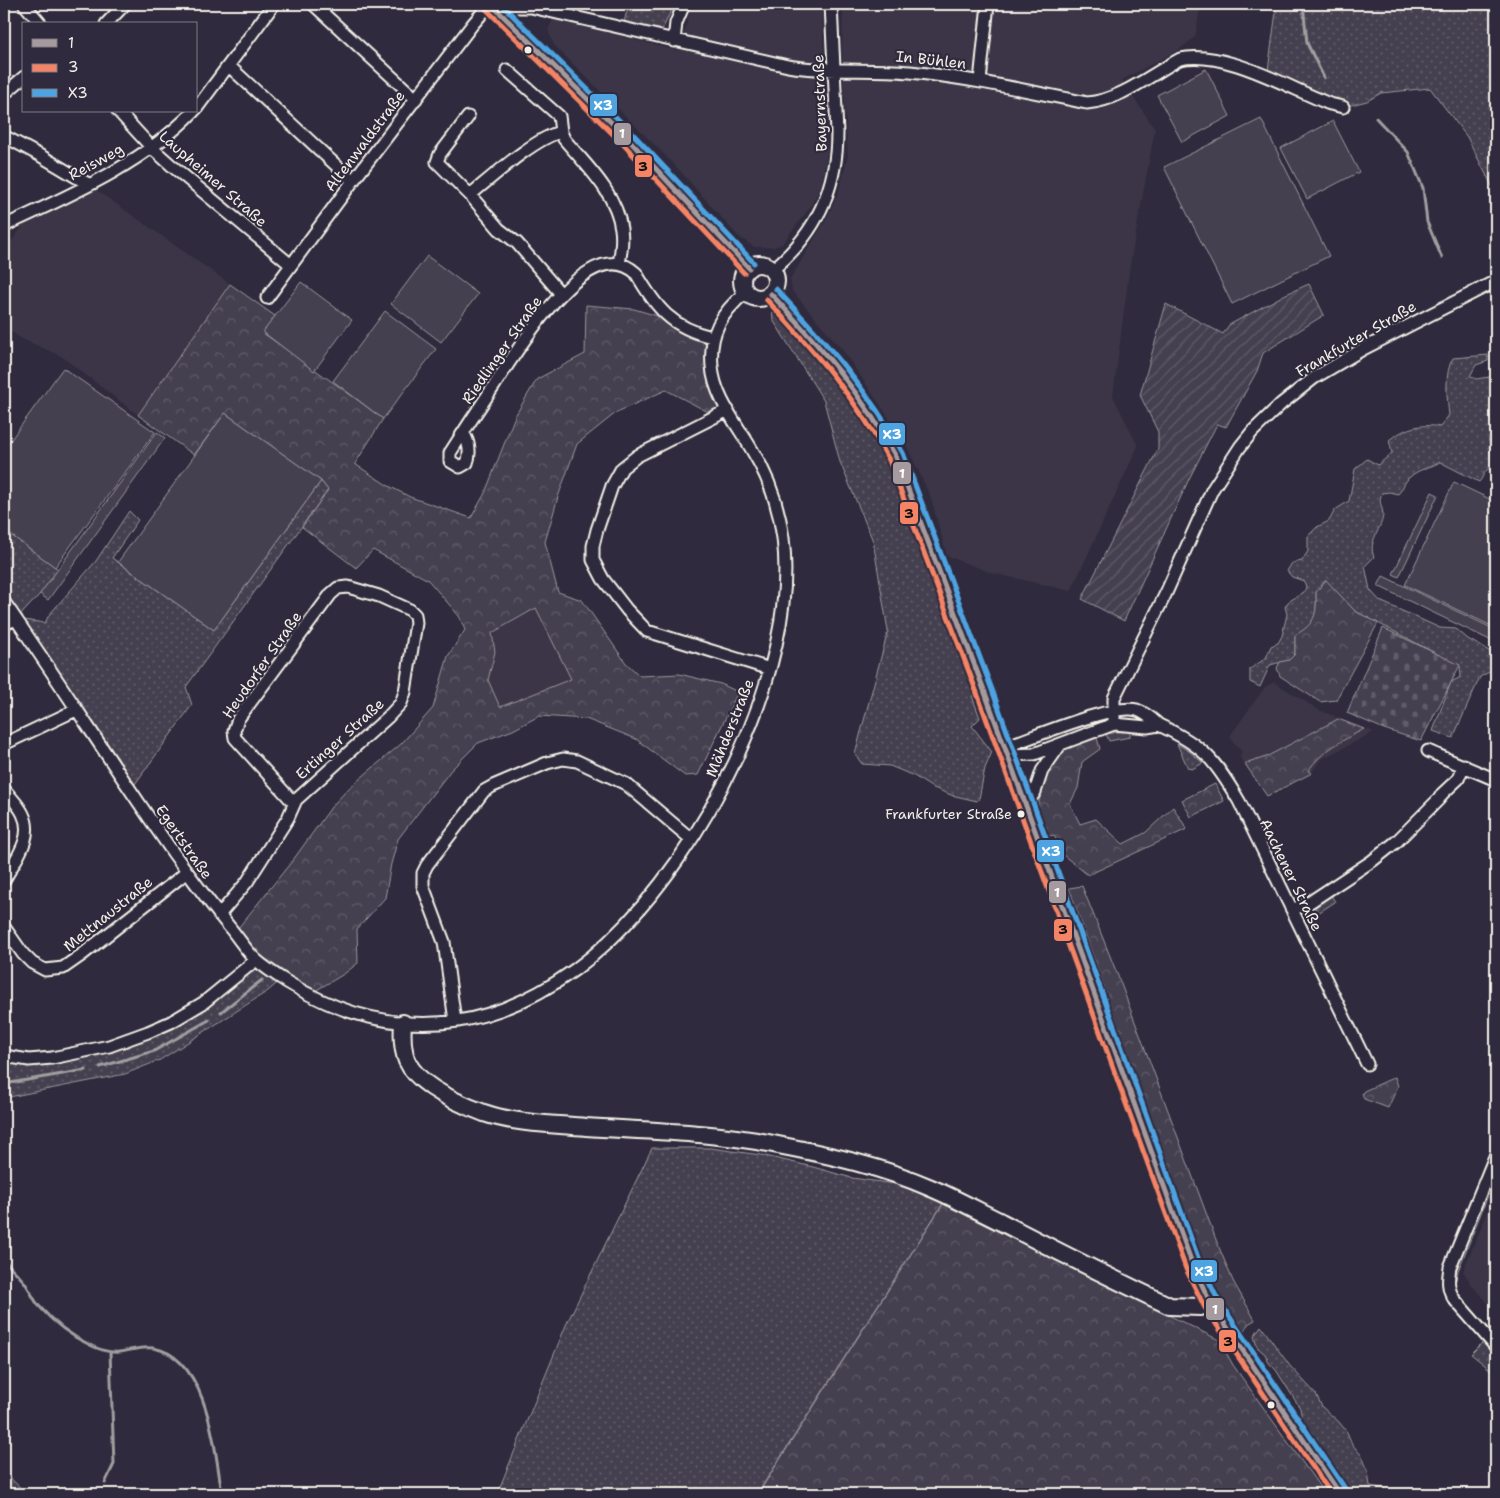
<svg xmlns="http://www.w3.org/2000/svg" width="1500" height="1498" font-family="'Shantell Sans',sans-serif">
	<defs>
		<pattern id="grass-dots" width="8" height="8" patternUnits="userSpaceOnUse" patternTransform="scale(1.25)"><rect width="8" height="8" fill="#454050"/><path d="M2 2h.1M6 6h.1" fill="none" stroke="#605c69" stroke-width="1.8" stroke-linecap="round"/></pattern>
		<pattern id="forest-crowns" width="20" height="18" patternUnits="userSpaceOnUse" patternTransform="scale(1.25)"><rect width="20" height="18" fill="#454050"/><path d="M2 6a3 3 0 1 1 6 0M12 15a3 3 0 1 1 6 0" fill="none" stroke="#605c69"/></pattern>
		<pattern id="cemetery-stones" width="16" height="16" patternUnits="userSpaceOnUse" patternTransform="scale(1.25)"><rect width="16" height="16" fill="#454050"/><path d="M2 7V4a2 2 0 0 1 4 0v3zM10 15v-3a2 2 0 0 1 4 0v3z" fill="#605c69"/></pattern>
		<pattern id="garden-furrows" width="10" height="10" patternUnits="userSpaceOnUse" patternTransform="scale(1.25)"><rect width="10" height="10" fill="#454050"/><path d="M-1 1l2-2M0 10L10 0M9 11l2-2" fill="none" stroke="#605c69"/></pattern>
	</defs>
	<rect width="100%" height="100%" fill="#2f2a3d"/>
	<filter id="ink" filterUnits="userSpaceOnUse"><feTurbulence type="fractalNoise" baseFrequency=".02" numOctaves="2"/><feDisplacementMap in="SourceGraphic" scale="10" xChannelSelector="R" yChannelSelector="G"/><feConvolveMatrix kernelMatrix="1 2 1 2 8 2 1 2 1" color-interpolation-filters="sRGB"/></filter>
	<g filter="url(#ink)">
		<path fill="#3b3647" d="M 692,4 L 729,4 L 763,12 L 765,4 L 822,4 L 827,154 L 821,187 L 809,209 L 782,244 L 774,247 L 754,247 L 738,236 L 673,163 L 554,45 L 548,30 L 553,19 L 679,51 Z
			M 843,4 L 1201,4 L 1195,37 L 1180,49 L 1122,80 L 1155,129 L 1130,265 L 1113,396 L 1138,446 L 1071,591 L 992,573 L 947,556 L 931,498 L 904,440 L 842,349 L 792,291 L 790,279 L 826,220 L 839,191 L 848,156 L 842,60 Z
			M 88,184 L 230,284 L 138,415 L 61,356 L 20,338 L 4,326 L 4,250 L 36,210 Z
			M 536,608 L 571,679 L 500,707 L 488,680 L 495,652 L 492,634 Z
			M 1274,682 L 1319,710 L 1374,732 L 1320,760 L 1312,773 L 1267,796 L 1239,756 L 1242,752 L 1232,740 L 1230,736 L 1265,687 Z
			M 1493,1199 L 1496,1202 L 1496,1312 L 1471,1284 L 1463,1271 Z"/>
		<path fill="url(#grass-dots)" stroke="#9c989c" d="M 632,4 L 668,4 L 673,7 L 661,32 L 624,23 L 626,14 Z
			M 1277,4 L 1496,4 L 1496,194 L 1467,137 L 1430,88 L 1381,93 L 1367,101 L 1343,107 L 1267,78 Z
			M 771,294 L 868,407 L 984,690 L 972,696 L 980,718 L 972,726 L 992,752 L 985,768 L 979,799 L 977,801 L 951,795 L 931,787 L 914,776 L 890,766 L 862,764 L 855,754 L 888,631 L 873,541 L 840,462 L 824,401 L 773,320 Z
			M 1488,355 L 1488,361 L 1476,365 L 1470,376 L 1476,379 L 1489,377 L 1496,383 L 1496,415 L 1491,416 L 1490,420 L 1493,428 L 1489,440 L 1493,468 C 1484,468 1484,477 1479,482 L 1440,462 C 1430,468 1418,469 1410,477 C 1404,482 1403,489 1398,494 L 1389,492 L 1382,493 C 1378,502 1382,505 1383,514 C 1383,528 1367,541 1374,557 L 1365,566 L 1370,590 L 1380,601 L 1440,628 L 1456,629 L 1468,639 L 1496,655 L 1496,675 L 1489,672 L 1480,677 L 1453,738 L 1433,731 L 1451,682 L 1461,677 L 1460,666 L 1355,611 L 1326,581 L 1316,592 C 1317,614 1316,624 1295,636 L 1295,654 L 1289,660 L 1270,665 L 1260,687 L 1250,682 L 1250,669 L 1266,658 L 1271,646 L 1278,643 L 1282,636 L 1287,614 L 1285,607 L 1288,602 L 1304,592 L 1306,587 L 1304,581 L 1292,577 L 1287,571 L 1292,563 L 1302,561 L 1308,551 L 1308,536 L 1317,527 L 1329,521 L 1335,510 L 1349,501 L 1355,469 L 1367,459 L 1378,465 L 1392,453 L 1389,440 C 1405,428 1420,423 1440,427 L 1449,415 C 1447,399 1444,372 1453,358 Z
			M 321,481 L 328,490 L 186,687 L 192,705 L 130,791 L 4,602 L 4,530 L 58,569 L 40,594 L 17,619 L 45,623 L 49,615 L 96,561 L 129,511 L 138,520 L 112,558 L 214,630 Z
			M 1130,730 L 1130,737 L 1109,741 L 1106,734 Z
			M 1177,744 L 1189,751 L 1203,763 L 1192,769 L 1188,768 Z
			M 1330,893 L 1335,902 L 1318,913 L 1313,904 Z
			M 256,960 L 282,979 L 268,991 L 160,1060 L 125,1074 L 4,1098 L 4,1056 L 41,1059 L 160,1028 Z
			M 652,1148 L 710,1148 L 761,1155 L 813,1167 L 852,1178 L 932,1189 L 947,1197 L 757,1494 L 497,1494 L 566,1325 Z
			M 1491,1182 L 1493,1183 L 1458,1271 L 1456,1280 L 1453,1282 L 1455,1271 Z
			M 1261,1326 L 1290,1366 L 1316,1394 L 1322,1407 L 1339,1422 L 1347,1432 L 1352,1444 L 1362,1456 L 1368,1471 L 1370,1486 L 1383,1488 L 1392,1494 L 1351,1494 L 1302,1420 L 1300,1408 L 1276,1370 L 1269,1363 L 1265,1354 L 1257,1347 L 1254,1336 Z
			M 1483,1342 L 1496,1357 L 1496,1374 L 1471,1354 Z
			M 4,1472 L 27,1494 L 4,1494 Z"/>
		<path fill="url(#forest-crowns)" stroke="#9c989c" fill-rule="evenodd" d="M 230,284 L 275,316 L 263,333 C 303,362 344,389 383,419 L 355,464 L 387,485 L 410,497 L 471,518 L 485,493 L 515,416 L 537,379 L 585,354 L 586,305 L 634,309 L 671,320 L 712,337 L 712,357 L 728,410 L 716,416 L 666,390 L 617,412 L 577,444 L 558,497 L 545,542 L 558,592 L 582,600 L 626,663 L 640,676 L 679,674 L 721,684 L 738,692 L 698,775 L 685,776 L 636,739 L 586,719 L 539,716 L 513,730 L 478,743 L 451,770 L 398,839 L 391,864 L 385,898 L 357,929 L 358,963 L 344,974 L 308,995 L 282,979 L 234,933 L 293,860 L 332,806 L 349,788 L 401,744 L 433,708 L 448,656 L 465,630 L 459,616 L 428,580 L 373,550 L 356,568 L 302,527 L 328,490 L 321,481 L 225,413 L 194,455 L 138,415 ZM 536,608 L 571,679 L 500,707 L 488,680 L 495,652 L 492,633 Z
			M 1326,580 L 1355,611 L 1378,623 L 1336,700 L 1320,702 L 1280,676 L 1277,668 L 1280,662 L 1289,660 L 1295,654 L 1295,635 C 1316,624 1317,613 1316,592 Z
			M 1338,719 L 1364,729 C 1342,741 1322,750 1308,771 L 1312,773 L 1267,796 L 1245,764 L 1266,757 Z
			M 1097,738 L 1100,749 L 1082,762 L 1078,788 L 1070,804 L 1080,824 L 1096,819 L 1123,844 L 1145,833 L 1173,807 L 1187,829 L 1088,875 L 1063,855 L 1054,835 L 1047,836 L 1037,812 L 1045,772 L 1053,758 L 1065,749 Z
			M 1215,784 L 1224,801 L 1191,817 L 1182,800 Z
			M 1082,886 L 1118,976 L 1218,1245 L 1233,1281 L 1255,1320 L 1248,1324 L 1242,1335 L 1221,1299 L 1202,1262 L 1069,888 Z
			M 1395,1077 L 1398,1086 L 1388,1108 L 1364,1099 L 1362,1093 L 1364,1091 Z
			M 943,1204 L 1219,1340 L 1233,1365 L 1325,1494 L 758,1494 Z"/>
		<path fill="url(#cemetery-stones)" stroke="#9c989c" d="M 1383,628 L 1460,665 L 1421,741 L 1384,729 L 1347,713 Z"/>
		<path fill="url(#garden-furrows)" stroke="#9c989c" d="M 1309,284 L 1324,315 L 1263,353 L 1257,371 L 1226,427 L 1217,424 L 1189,479 L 1124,621 L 1082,599 L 1158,449 L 1158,432 L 1140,395 L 1166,304 L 1223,334 L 1229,325 L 1286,294 Z"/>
		<path fill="#454050" stroke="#9c989c" d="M 1206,69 L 1230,116 L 1182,142 L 1157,95 Z
			M 1261,119 L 1329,256 L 1232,304 L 1164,167 Z
			M 1333,121 L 1359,172 L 1307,199 L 1281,148 Z
			M 427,256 L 478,294 L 441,342 L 391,304 Z
			M 301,282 L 352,320 L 314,371 L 263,332 Z
			M 385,311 L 436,349 L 383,419 L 333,381 Z
			M 63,368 L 155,432 L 55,567 L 4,530 L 4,449 Z
			M 225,413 L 321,481 L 214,630 L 118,562 Z
			M 157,432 L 165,438 L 48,600 L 40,594 Z
			M 1454,482 L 1496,502 L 1496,628 L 1405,585 Z
			M 1432,492 L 1438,495 L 1399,577 L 1393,574 Z
			M 1383,576 L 1496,630 L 1496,643 L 1378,586 Z"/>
		<path fill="#6a6670" stroke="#a19ea0" d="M 1496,427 L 1496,470 L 1493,468 L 1489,440 L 1493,428 Z"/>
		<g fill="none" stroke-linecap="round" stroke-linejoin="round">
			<path stroke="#a19ea0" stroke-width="3" d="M 1303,4 L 1307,43 L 1324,78
				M 1376,118 L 1408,152 L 1423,188 L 1427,222 L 1442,258
				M 221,1012 L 262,980
				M 100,1067 L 154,1051 L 209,1020
				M 4,1084 L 86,1070
				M 5,1261 C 11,1268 19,1275 25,1283 C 30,1290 33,1299 39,1306 C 53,1322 71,1336 90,1345 C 98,1349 110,1353 119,1352 C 131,1351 140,1346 153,1348 C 208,1357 215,1451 222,1494
				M 105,1483 L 114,1464 L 110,1352"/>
			<defs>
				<path id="street" d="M 24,4 L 41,24
					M 313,4 L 416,99
					M 502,14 L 515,7 L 531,7 L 788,66 C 828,73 869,68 910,72 C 970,78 1028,91 1087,103 C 1119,101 1152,74 1180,59 C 1224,49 1289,88 1330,104 L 1343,107
					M 106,24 L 125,4
					M 674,41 L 676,23 L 684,4
					M 229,66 L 353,181
					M 507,70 L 559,116 L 561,132 L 564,139 C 586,165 617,194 621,229 C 623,241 621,252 619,264
					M 980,81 L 988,4
					M 4,94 L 24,77
					M 196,109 L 274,4
					M 118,111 L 152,148 L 171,165 L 291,265
					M 468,117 L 440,154 L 437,162 L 470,195 L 499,229 L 517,243 L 561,294
					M 4,136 L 41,156 L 88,184
					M 470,195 C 491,178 536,137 561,132
					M 4,226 C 70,195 143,164 194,111
					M 772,270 C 815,235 837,189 837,133 L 831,4
					M 267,298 L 353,181 L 472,25 L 490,4
					M 728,410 L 637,456 L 622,468 L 612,486 L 597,530 L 593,546 L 593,560 L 603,579 L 627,610 L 647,631 L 770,669
					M 463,433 C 469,441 471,453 467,463 L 460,467 L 450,461 L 450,453 C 464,431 479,408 494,386 C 515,354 588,229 636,273 C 656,308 672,328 712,337
					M 4,602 C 62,685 116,771 174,854 C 193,880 211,905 231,929 C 239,939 246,950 255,959 C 265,968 276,975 287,982 C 339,1014 397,1030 458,1021 C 514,1012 568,980 608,942 C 703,853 800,670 783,538 C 779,507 768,476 752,450 C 737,424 714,397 712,366 C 709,333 721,313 746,292
					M 4,624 L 16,619
					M 1114,724 L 1114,698 L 1166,593 L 1212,490 L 1240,447 L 1252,432 L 1281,404 L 1314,378 L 1363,349 L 1496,281
					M 1159,725 C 1204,746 1214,759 1239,801 L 1367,1064
					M 4,744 L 76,710
					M 1004,747 C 1032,738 1113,703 1137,710 C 1146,713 1152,719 1159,725 L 1147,727 L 1114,724 L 1034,754 L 1007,755
					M 1428,751 L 1496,780
					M 4,789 C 10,797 19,805 23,814 C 35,838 14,861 4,880
					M 1025,806 L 1035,792 L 1042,771 L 1060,745
					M 1292,910 L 1310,902 L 1372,861 L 1396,842 L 1439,799 L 1442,794 L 1458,779 L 1464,765
					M 219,915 L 247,882 L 288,818 L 296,800 L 388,717 L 401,703 L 405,692 L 416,623 L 415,615 L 410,610 L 379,596 L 348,587 L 338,588 L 331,594 L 238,719 L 234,731 L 235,738 L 294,803
					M 4,927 L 23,954 L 32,963 L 45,970 L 63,968 L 83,954 L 187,872
					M 455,1021 L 444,942 L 423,886 L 423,873 L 427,865 L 484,791 L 493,786 L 547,763 L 563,759 L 577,761 L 626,784 L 691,839
					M 4,1056 L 29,1060 L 52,1058 L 109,1046 L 148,1032 L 171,1022 L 203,1003 L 256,960
					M 1496,1154 L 1450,1267 C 1448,1280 1447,1288 1454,1299 L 1496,1347"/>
				<path id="secondary" d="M 491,4 L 628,139 L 749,268
					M742 281a17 17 0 1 1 34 0a17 17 0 1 1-34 0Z
					M 771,294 C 818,344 865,394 896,457 L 984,690 L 1193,1266 L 1210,1302 L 1340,1494
					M 403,1023 C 402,1036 402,1049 407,1061 C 418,1086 460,1104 484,1113 C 516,1124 553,1124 586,1127 C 650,1131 716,1132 778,1145 C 830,1155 883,1167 931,1188 C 955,1198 978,1211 1001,1222 C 1057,1251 1113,1279 1170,1306 L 1200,1307 L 1210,1302"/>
			</defs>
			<use href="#street" stroke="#f4f1e8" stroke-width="15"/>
			<use href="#secondary" stroke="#f4f1e8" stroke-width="20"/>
			<use href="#street" stroke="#2f2a3d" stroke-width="11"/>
			<use href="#secondary" stroke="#2f2a3d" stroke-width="16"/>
			<defs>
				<path id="bus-1" d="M 491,4 L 628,139 L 749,268
					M 771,294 C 819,345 863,395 896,457 L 984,690 L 1193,1266 L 1210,1302 L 1340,1494"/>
				<path id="bus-2" d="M 486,9 L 623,144 L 744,273
					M 766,299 C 812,349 857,399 889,460 L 977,693 L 1186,1269 L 1204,1306 L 1331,1494"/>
				<path id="bus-3" d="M 501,4 L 633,134 L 754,263
					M 776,289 C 824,340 869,391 903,453 L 991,687 L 1200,1263 L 1217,1298 L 1346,1490"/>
			</defs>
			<use href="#bus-1" stroke="#2f2a3d" stroke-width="9"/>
			<use href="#bus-2" stroke="#2f2a3d" stroke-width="9"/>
			<use href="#bus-3" stroke="#2f2a3d" stroke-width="9"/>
			<use href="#bus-1" stroke="#a59a9d" stroke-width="5"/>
			<use href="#bus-2" stroke="#f48465" stroke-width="5"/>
			<use href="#bus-3" stroke="#4ea3e1" stroke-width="5"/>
		</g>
	</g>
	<g fill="#f4f1e8" stroke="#2f2a3d" stroke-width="2">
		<circle cx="528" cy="50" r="4.5"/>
		<circle cx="1021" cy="814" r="4.5"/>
		<circle cx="1271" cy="1405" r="4.5"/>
	</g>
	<g text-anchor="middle" stroke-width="4.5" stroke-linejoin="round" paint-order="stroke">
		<g font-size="14" fill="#f4f1e8" stroke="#2f2a3d" text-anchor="end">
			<text x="1012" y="819">Frankfurter Straße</text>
		</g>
		<g font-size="15" fill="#f4f1e8" stroke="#2f2a3d">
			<text transform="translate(931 60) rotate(6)" y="5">In Bühlen</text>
			<text transform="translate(820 103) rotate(-92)" y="5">Bayernstraße</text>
			<text transform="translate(365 141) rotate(-53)" y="5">Altenwaldstraße</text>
			<text transform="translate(96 162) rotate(-29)" y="5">Reisweg</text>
			<text transform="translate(213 179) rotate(41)" y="5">Laupheimer Straße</text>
			<text transform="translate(1356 339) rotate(-30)" y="5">Frankfurter Straße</text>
			<text transform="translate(502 350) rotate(-55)" y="5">Riedlinger Straße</text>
			<text transform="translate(262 665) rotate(-55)" y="5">Heudorfer Straße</text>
			<text transform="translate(730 728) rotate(-68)" y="5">Mähderstraße</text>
			<text transform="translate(340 739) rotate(-42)" y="5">Ertinger Straße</text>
			<text transform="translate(184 842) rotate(55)" y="5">Egertstraße</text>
			<text transform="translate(1291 875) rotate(64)" y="5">Aachener Straße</text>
			<text transform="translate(108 914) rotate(-39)" y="5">Mettnaustraße</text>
		</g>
	</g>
	<g stroke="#2f2a3d" stroke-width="2">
		<rect x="589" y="93" width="29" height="24" rx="5" fill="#4ea3e1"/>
		<rect x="613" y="122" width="19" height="24" rx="5" fill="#a59a9d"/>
		<rect x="634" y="154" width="19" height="24" rx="5" fill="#f48465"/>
		<rect x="878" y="422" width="28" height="24" rx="5" fill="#4ea3e1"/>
		<rect x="892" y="461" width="20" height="24" rx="5" fill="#a59a9d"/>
		<rect x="899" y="501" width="20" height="24" rx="5" fill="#f48465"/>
		<rect x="1036" y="839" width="29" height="24" rx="5" fill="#4ea3e1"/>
		<rect x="1048" y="880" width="19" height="24" rx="5" fill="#a59a9d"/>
		<rect x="1053" y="918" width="20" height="24" rx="5" fill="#f48465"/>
		<rect x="1190" y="1259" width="28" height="24" rx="5" fill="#4ea3e1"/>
		<rect x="1205" y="1297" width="20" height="24" rx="5" fill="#a59a9d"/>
		<rect x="1218" y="1329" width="19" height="24" rx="5" fill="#f48465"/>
	</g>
	<g font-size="14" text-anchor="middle" font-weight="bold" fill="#fff">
		<text x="603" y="110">X3</text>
		<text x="622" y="138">1</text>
		<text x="892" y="439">X3</text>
		<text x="902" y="478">1</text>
		<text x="1051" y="856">X3</text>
		<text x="1057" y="897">1</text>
		<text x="1204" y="1276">X3</text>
		<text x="1215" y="1314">1</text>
	</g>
	<g font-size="14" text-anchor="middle" font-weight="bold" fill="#111">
		<text x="643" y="171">3</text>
		<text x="909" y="518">3</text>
		<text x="1063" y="934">3</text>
		<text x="1228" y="1346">3</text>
	</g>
	<rect width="1500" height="1498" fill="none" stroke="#2f2a3d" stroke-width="20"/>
	<rect x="10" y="10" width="1480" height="1478" fill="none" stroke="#f4f1e8" stroke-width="2" filter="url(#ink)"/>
	<rect x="22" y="22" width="175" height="90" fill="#2f2a3d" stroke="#7e7a81"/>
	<rect x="32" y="39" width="25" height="8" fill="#a59a9d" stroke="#7e7a81"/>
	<text x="68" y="48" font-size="15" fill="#f4f1e8">1</text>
	<rect x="32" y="64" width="25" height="8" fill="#f48465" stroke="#7e7a81"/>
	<text x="68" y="72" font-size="15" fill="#f4f1e8">3</text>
	<rect x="32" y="89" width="25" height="8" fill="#4ea3e1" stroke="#7e7a81"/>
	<text x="68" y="98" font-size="15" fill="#f4f1e8">X3</text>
</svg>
